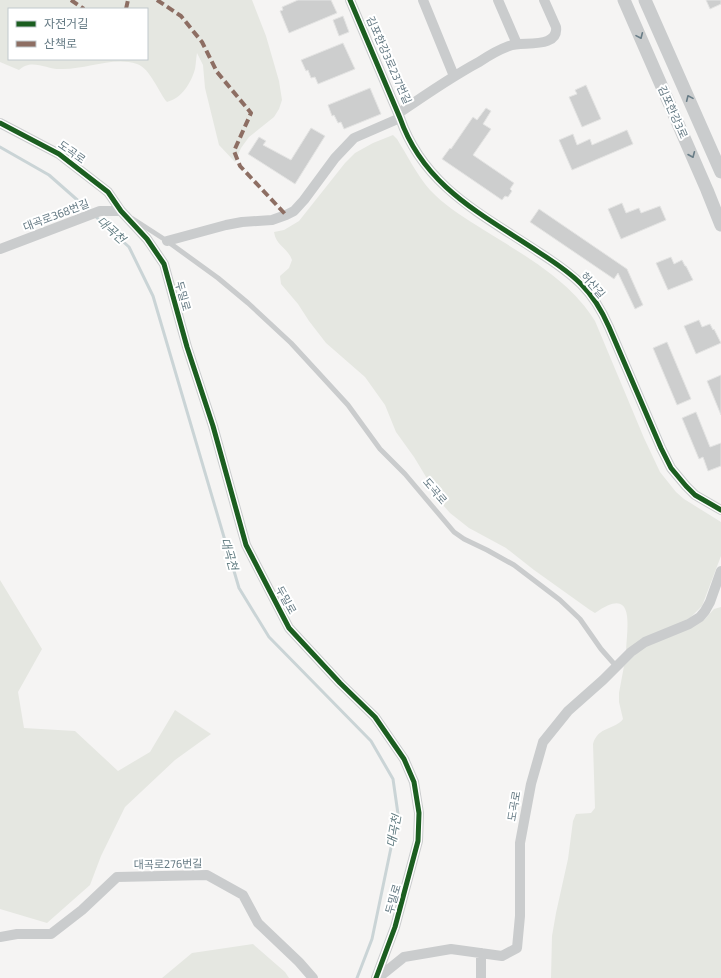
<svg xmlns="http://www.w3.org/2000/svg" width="721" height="978" font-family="'Exo 2','Noto Sans KR',sans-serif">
	<rect width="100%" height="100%" fill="#f5f4f3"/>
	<path fill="#e5e7e1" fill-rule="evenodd" d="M 0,0 L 252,0 L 266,36 L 279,81 L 282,100 L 279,109 L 274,117 L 249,137 L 241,148 L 235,162 L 219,145 L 205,88 L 203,65 L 197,53 C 196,58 196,64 195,69 C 191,83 182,98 167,102 C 159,93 150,68 137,64 C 112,56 86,70 60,69 C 46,69 31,58 19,70 L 0,62 ZM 9,9 L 147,9 L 147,59 L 9,59 Z
		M 393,135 L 397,139 C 407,155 417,175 430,190 C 443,204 460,215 476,225 C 518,252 568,277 595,321 L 644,438 L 660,472 L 676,492 L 684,499 L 721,522 L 721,556 L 702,606 L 690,618 L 626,652 C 627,626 636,584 595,613 L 590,610 L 534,570 L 506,548 L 469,528 L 450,513 L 443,505 L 414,457 L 396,432 L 385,405 L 365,377 L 326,343 L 309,321 L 298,304 L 281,284 L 280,276 L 289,268 L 292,260 C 288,248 276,246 274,232 L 284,230 L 299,221 L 345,163 L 355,153 L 373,143 Z
		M 0,580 L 42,649 L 18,692 L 24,728 L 75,731 L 118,771 L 150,752 L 175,710 L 211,734 L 175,760 L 125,807 L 101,856 L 90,885 L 47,923 L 0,909 Z
		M 721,607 L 721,978 L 551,978 L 552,936 L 556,913 L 568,859 L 573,821 L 576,814 L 591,813 L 595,808 L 593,744 C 598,726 615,730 623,719 L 619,702 L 619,693 L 624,666 L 636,654 L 646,646 L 704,620 L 714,609 Z
		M 253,944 L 285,972 L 289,978 L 162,978 L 192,953 Z"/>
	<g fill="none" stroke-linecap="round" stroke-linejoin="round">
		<path stroke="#cad4d6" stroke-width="3" d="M 0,147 L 49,175 L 91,212
			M 95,216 L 129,247 L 153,296 L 239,588 L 269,637 L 371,741 L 393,779 L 398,814 L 372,939 L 357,978"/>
	</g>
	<path fill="#cdcece" stroke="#e4e4e3" d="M 298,0 L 331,0 L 337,13 L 289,33 L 280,11 L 283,10 L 282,7 Z
		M 706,0 L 721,0 L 721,4 L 710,9 Z
		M 343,16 L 349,32 L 339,36 L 333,20 Z
		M 343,43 L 355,69 L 318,84 L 315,77 L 311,78 L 308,70 L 306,71 L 301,60 Z
		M 586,85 L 601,119 L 582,127 L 569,97 L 577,94 L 575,90 Z
		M 370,88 L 381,114 L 344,129 L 341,122 L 338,123 L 334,115 L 332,116 L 328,105 Z
		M 486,108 L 491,111 L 483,124 L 491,129 L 473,155 L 514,183 L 510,189 L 512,191 L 508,197 L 505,196 L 502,200 L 442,159 L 450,148 L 451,149 L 473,117 L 477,120 Z
		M 311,128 L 325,136 L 295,184 L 248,154 L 259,137 L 266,141 L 263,145 L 291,160 Z
		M 627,130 L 633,144 L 572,170 L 559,140 L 573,134 L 577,145 L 590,139 L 592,145 Z
		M 622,203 L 626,213 L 639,208 L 641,213 L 660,206 L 666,220 L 621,239 L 608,209 Z
		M 539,209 L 627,269 L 643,305 L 635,309 L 618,273 L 614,279 L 530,222 Z
		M 671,257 L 674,264 L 682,260 L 685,266 L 686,266 L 693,280 L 668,290 L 656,263 Z
		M 699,320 L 702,327 L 710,324 L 713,330 L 714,329 L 721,343 L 696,354 L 684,326 Z
		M 667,342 L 691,399 L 677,405 L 653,348 Z
		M 721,375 L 721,415 L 707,381 Z
		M 696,412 L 710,447 L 721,443 L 721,466 L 708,471 L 703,457 L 699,459 L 682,418 Z"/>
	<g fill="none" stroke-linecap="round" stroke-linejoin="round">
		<path stroke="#cacccd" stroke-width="5" d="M 133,219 L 167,241 L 218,278 L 248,303 L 291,343 L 348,405 L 380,449 L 405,474 L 454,532 L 464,539 L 487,550 L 514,565 L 560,600 L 580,619 L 601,649 L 616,666"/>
		<path stroke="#cacccd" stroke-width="10" d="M 350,0 L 400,118 C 424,187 482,214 540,253 C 554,262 569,272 581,284 C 593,296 602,311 609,327 L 661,448 L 671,468 L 686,486 L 695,495 L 721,510
			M 423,0 L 454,76
			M 498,0 L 517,44
			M 399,113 C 425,95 451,77 479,62 C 488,56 498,50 509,46 C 522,41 559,49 556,27 L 544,0
			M 0,123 L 59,154 L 108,192 L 121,211 L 147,239 L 164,264 L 187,347 L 213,426 L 246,545 L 289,628 L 340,683 L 375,717 L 404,759 L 414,782 L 419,813 L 418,841 L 395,927 L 376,978
			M 167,241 L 226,225 L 242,222 L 272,220 L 286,215 L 294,211 L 304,200 L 335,158 L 354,138 L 400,118
			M 0,249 L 100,211 L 121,211
			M 0,937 L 17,934 L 51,934 L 82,910 L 117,877 L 207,875 L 243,895 L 258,923 L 299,962 L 313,978
			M 481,953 L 481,978
			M 378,978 L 404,957 L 451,949 L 502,956 L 517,948 L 520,916 L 520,843 L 531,784 L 543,742 L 568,711 L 603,680 L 631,652 L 645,642 L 689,624 L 700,617 L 705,611 L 710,602 L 721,571"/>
		<path stroke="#cacccd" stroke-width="13" d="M 624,0 L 707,190 L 721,225
			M 645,0 L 721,172"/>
		<path stroke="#8d6e63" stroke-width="4" stroke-dasharray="8 4" stroke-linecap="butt" d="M 71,0 L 84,9
			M 157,0 L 181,16 L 202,42 L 217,72 L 251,113 L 234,151 L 240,166 L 286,215
			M 126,9 L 128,0"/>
		<defs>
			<path id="cycleway" d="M 350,0 L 400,118 C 424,187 482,214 540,253 C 554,262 569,272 581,284 C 593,296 602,311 609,327 L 661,448 L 671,468 L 686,486 L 695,495 L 721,510
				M 0,123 L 59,154 L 108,192 L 121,211 L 147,239 L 164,264 L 187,347 L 213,426 L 246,545 L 289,628 L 340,683 L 375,717 L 404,759 L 414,782 L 419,813 L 418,841 L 395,927 L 376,978"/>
		</defs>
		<use href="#cycleway" stroke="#fff" stroke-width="8"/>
		<use href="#cycleway" stroke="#1b5e20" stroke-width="5"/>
	</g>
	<defs><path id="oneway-chevron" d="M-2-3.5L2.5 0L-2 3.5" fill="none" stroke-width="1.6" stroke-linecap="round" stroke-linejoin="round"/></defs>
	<g stroke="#697d87">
		<use href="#oneway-chevron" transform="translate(640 36) rotate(66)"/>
		<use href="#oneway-chevron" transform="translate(689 98) rotate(-114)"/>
		<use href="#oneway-chevron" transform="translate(692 155) rotate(67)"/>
	</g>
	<g text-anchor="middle" stroke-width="4" stroke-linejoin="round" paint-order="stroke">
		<g font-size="11" fill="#647983" stroke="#fff">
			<text transform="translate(389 60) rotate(66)" y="4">김포한강3로237번길</text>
			<text transform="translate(673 112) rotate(66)" y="4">김포한강3로</text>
			<text transform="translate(72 152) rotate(35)" y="4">도곡로</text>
			<text transform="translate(56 215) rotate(-21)" y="4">대곡로368번길</text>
			<text transform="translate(593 285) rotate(49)" y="4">허산길</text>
			<text transform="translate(183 296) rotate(74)" y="4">두밀로</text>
			<text transform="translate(435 491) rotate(50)" y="4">도곡로</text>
			<text transform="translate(286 600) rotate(61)" y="4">두밀로</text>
			<text transform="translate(514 806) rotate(-80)" y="4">도곡로</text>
			<text transform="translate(168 864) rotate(-1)" y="4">대곡로276번길</text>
			<text transform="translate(393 899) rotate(-74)" y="4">두밀로</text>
		</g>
		<g font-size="12" font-style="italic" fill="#607b80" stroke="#fff">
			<text transform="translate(111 230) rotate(42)" y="4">대곡천</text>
			<text transform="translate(229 554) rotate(74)" y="4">대곡천</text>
			<text transform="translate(394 831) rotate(-80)" y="4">대곡천</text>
		</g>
	</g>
	<rect x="8" y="8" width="140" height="52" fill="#ffffff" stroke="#c1c9cd"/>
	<rect x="16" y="21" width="20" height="6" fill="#1b5e20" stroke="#c1c9cd"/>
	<text x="44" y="28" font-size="12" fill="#647983">자전거길</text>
	<rect x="16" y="41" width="20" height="6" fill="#8d6e63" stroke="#c1c9cd"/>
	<text x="44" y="48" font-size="12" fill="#647983">산책로</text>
</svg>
